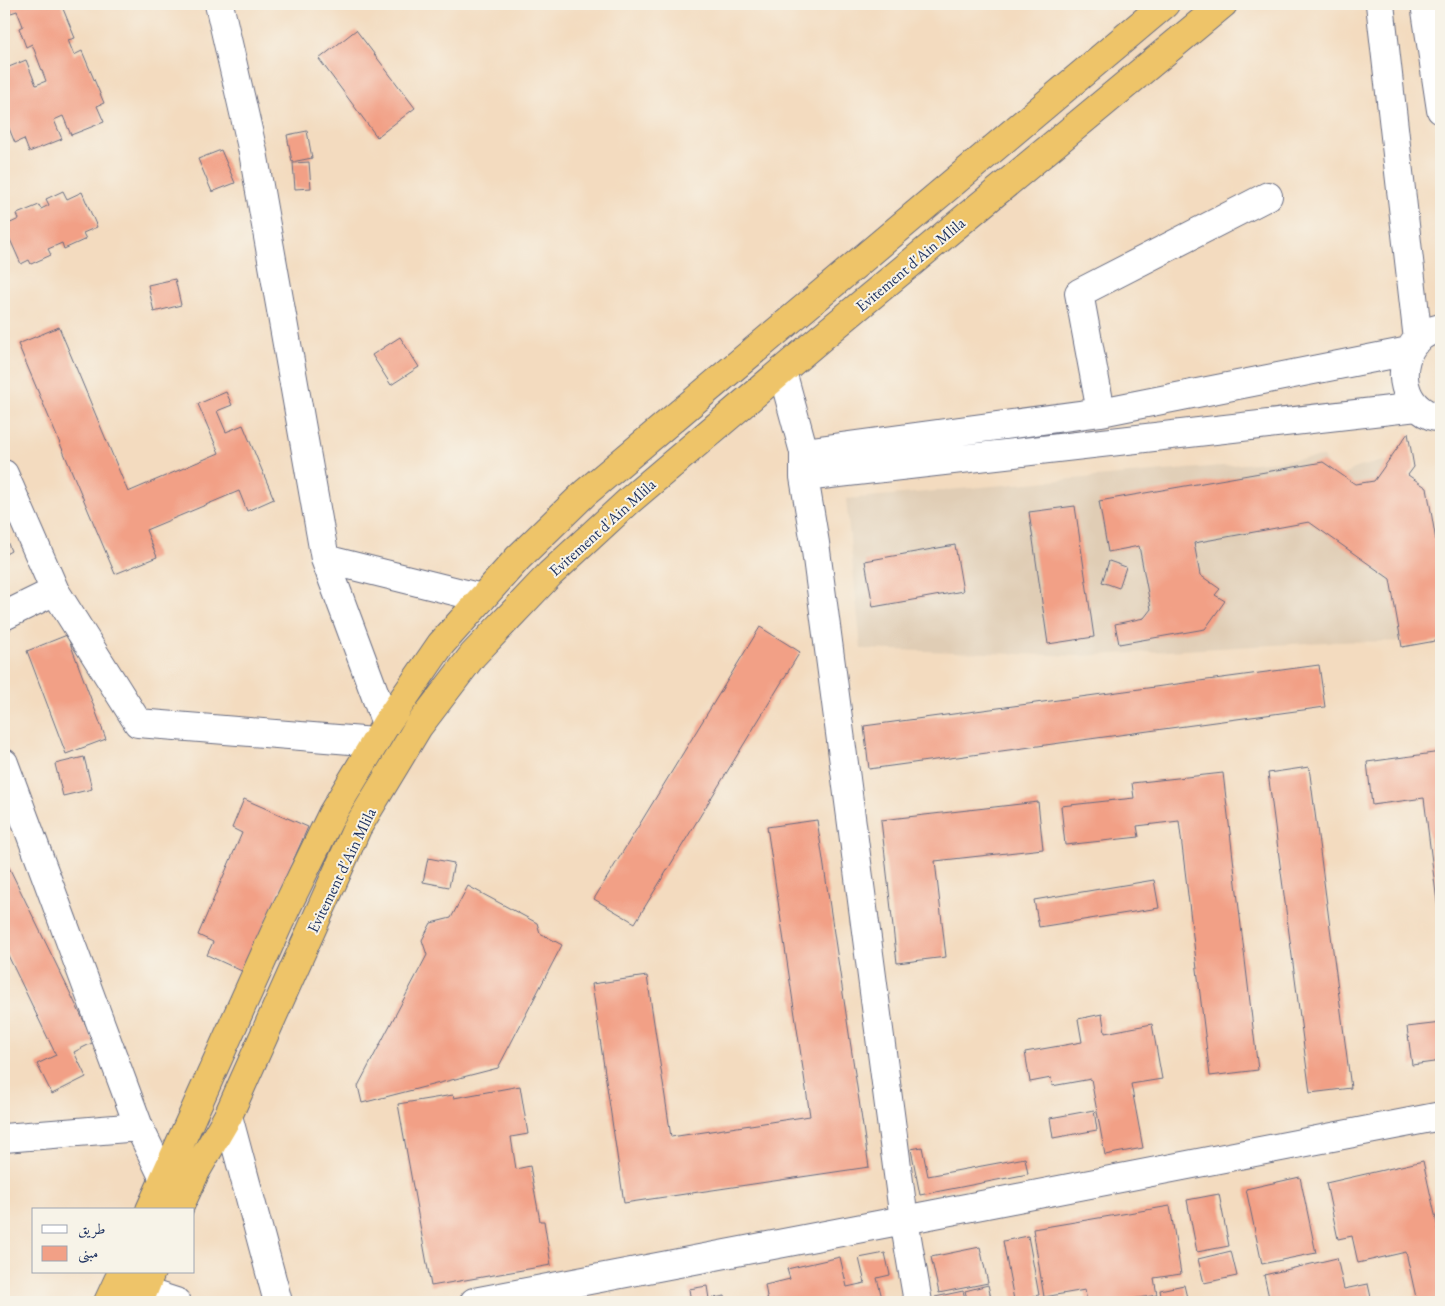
<svg xmlns="http://www.w3.org/2000/svg" width="1445" height="1306" font-family="'EB Garamond',Amiri,serif">
	<rect width="100%" height="100%" fill="#f7f3e8"/>
	<filter id="ink" filterUnits="userSpaceOnUse"><feTurbulence type="fractalNoise" baseFrequency=".02" numOctaves="2"/><feDisplacementMap in="SourceGraphic" scale="10" xChannelSelector="R" yChannelSelector="G"/><feConvolveMatrix kernelMatrix="1 2 1 2 8 2 1 2 1" color-interpolation-filters="sRGB"/></filter>
	<filter id="wash" filterUnits="userSpaceOnUse"><feTurbulence type="fractalNoise" baseFrequency=".0096" numOctaves="4" result="noise"/><feDisplacementMap in="SourceGraphic" scale="20" xChannelSelector="R" yChannelSelector="G"/><feGaussianBlur stdDeviation="1.12" result="paint"/><feColorMatrix in="noise" values="0 0 0 0 0 0 0 0 0 0 0 0 0 0 0 0 0 1.4 0 .05"/><feComposite in="paint" operator="in"/></filter>
	<g filter="url(#wash)">
		<rect width="100%" height="100%" fill="#f3dbbf"/>
		<path fill="#e0cdb5" d="M 1323,457 L 1335,480 L 1356,468 L 1383,461 L 1404,478 L 1419,540 L 1438,641 L 1328,642 L 1080,656 L 861,649 L 846,499 Z"/>
		<g id="blocks">
			<path fill="#f2a086" d="M 7,4 L 61,4 L 75,38 L 68,40 L 74,55 L 82,51 L 104,103 L 97,106 L 104,122 L 71,135 L 63,116 L 54,120 L 62,139 L 29,152 L 24,139 L 15,143 L 4,116 L 4,69 L 26,60 L 36,85 L 46,81 L 32,44 L 26,47 L 19,28 L 23,26 L 17,11 L 11,13 Z
				M 356,30 L 415,108 L 377,137 L 319,59 Z
				M 307,131 L 312,158 L 292,162 L 287,135 Z
				M 221,150 L 235,183 L 212,192 L 198,159 Z
				M 309,162 L 311,188 L 295,189 L 293,163 Z
				M 63,191 L 67,199 L 82,192 L 97,227 L 83,233 L 86,239 L 64,249 L 62,243 L 48,249 L 51,255 L 31,264 L 29,260 L 21,264 L 4,226 L 19,219 L 17,214 L 39,205 L 41,209 L 49,205 L 46,199 Z
				M 175,279 L 181,305 L 154,312 L 148,285 Z
				M 59,327 L 128,492 L 219,453 L 198,404 L 226,392 L 232,405 L 217,411 L 226,432 L 243,425 L 274,499 L 247,511 L 239,491 L 146,530 L 157,557 L 115,574 L 18,344 Z
				M 400,337 L 419,367 L 391,385 L 372,355 Z
				M 1408,433 L 1414,467 L 1408,475 L 1427,488 L 1441,570 L 1441,640 L 1402,647 L 1390,579 L 1309,522 L 1194,543 L 1200,575 L 1220,589 L 1215,595 L 1225,601 L 1205,629 L 1119,644 L 1115,624 L 1144,618 L 1151,609 L 1139,546 L 1108,552 L 1099,501 L 1323,462 L 1355,484 L 1374,481 Z
				M 1075,506 L 1094,637 L 1048,644 L 1029,512 Z
				M 4,534 L 11,551 L 4,555 Z
				M 955,545 L 963,591 L 873,607 L 865,561 Z
				M 1109,561 L 1126,567 L 1119,588 L 1102,582 Z
				M 760,627 L 800,652 L 635,923 L 594,899 Z
				M 67,635 L 106,739 L 66,754 L 27,651 Z
				M 1319,665 L 1325,707 L 869,769 L 864,726 Z
				M 1441,752 L 1441,926 L 1440,926 L 1424,798 L 1372,805 L 1367,762 Z
				M 84,757 L 92,789 L 63,796 L 55,764 Z
				M 1309,767 L 1351,1088 L 1310,1093 L 1268,773 Z
				M 1223,773 L 1258,1070 L 1210,1076 L 1179,821 L 1137,826 L 1139,837 L 1065,845 L 1061,806 L 1134,798 L 1132,783 Z
				M 244,799 L 308,827 L 244,972 L 207,955 L 213,942 L 198,935 L 242,833 L 232,828 Z
				M 1038,802 L 1043,849 L 935,861 L 946,957 L 897,963 L 881,820 Z
				M 817,820 L 869,1167 L 624,1203 L 592,984 L 647,976 L 671,1137 L 810,1116 L 767,827 Z
				M 4,857 L 94,1042 L 74,1052 L 86,1077 L 52,1094 L 37,1064 L 56,1055 L 4,947 Z
				M 428,858 L 454,863 L 449,887 L 423,882 Z
				M 1154,880 L 1159,908 L 1039,927 L 1034,900 Z
				M 468,886 L 537,923 L 540,933 L 562,945 L 498,1068 L 362,1103 L 358,1086 L 427,955 L 422,940 L 431,923 L 451,918 Z
				M 1102,1014 L 1105,1033 L 1152,1024 L 1162,1079 L 1131,1084 L 1143,1148 L 1105,1155 L 1091,1079 L 1052,1086 L 1051,1078 L 1030,1082 L 1025,1052 L 1082,1042 L 1078,1019 Z
				M 1441,1023 L 1441,1061 L 1412,1065 L 1407,1027 Z
				M 520,1086 L 528,1134 L 511,1137 L 516,1169 L 530,1166 L 540,1221 L 544,1221 L 551,1265 L 431,1286 L 398,1104 L 453,1095 L 454,1098 Z
				M 1094,1110 L 1097,1130 L 1053,1138 L 1050,1118 Z
				M 922,1147 L 928,1176 L 1025,1158 L 1028,1174 L 920,1195 L 911,1149 Z
				M 1423,1161 L 1440,1237 L 1441,1237 L 1441,1302 L 1417,1302 L 1406,1252 L 1358,1263 L 1352,1236 L 1338,1239 L 1326,1183 Z
				M 1300,1177 L 1316,1253 L 1262,1264 L 1246,1189 Z
				M 1219,1194 L 1229,1246 L 1197,1252 L 1187,1200 Z
				M 1170,1206 L 1181,1274 L 1154,1278 L 1157,1295 L 1113,1302 L 1087,1302 L 1085,1290 L 1044,1297 L 1033,1229 Z
				M 1028,1236 L 1039,1295 L 1014,1300 L 1003,1241 Z
				M 980,1247 L 988,1283 L 939,1293 L 931,1257 Z
				M 1231,1251 L 1237,1276 L 1204,1283 L 1198,1259 Z
				M 885,1253 L 890,1275 L 877,1278 L 883,1302 L 768,1302 L 765,1285 L 790,1279 L 787,1269 L 840,1257 L 847,1287 L 865,1283 L 859,1258 Z
				M 1337,1258 L 1344,1289 L 1368,1284 L 1372,1302 L 1270,1302 L 1264,1275 Z
				M 988,1285 L 992,1302 L 968,1302 L 965,1291 Z
				M 1184,1285 L 1188,1302 L 1162,1302 L 1160,1290 Z
				M 707,1286 L 709,1299 L 725,1296 L 726,1302 L 691,1302 L 689,1289 Z
				M 963,1291 L 966,1302 L 936,1302 L 935,1297 Z"/>
		</g>
	</g>
	<g filter="url(#ink)">
		<use href="#blocks" fill-opacity="0" stroke="#676b80" stroke-width="1"/>
		<g fill="none" stroke-linecap="round" stroke-linejoin="round">
			<defs>
				<path id="minor" d="M 219,4 L 253,152 L 325,559 L 386,724
					M 1380,4 L 1418,340
					M 1425,4 L 1441,110
					M 1441,328 C 1432,330 1424,333 1417,340 C 1396,362 1400,403 1430,415 C 1433,417 1438,417 1441,418
					M 1101,412 L 1079,293 L 1268,196
					M 804,452 L 1101,412 L 1409,351
					M 4,474 L 55,591 L 4,616
					M 804,477 L 1417,407
					M 325,559 L 482,598
					M 55,591 L 138,723 L 375,742
					M 4,763 L 139,1127 L 164,1179
					M 228,1116 L 278,1302
					M 4,1138 L 139,1127
					M 142,1291 L 176,1302
					M 474,1302 L 904,1220 L 815,543 L 804,477 L 804,452 L 782,371
					M 918,1302 L 904,1220 L 1441,1116"/>
				<path id="highway" d="M 150,1210 L 279,923 L 332,814 L 386,724 L 441,644 L 518,558 L 585,493 L 1165,4
					M 178,1210 L 196,1171 L 228,1116 L 357,828 L 418,727 L 473,655 L 550,574 L 630,500 L 823,336 L 1223,4
					M 108,1302 L 122,1272
					M 139,1302 L 151,1272"/>
			</defs>
			<use href="#minor" stroke="#676b80" stroke-width="30"/>
			<use href="#highway" stroke="#676b80" stroke-width="30"/>
			<use href="#minor" stroke="#fff" stroke-width="28"/>
			<use href="#highway" stroke="#eec469" stroke-width="28"/>
		</g>
	</g>
	<g text-anchor="middle" stroke-width="4" stroke-linejoin="round" paint-order="stroke">
		<g font-size="16" fill="#1b2f5e" stroke="#f7f3e8">
			<text transform="translate(910 264) rotate(-40)" y="6">Evitement d'Ain Mlila</text>
			<text transform="translate(602 527) rotate(-42)" y="6">Evitement d'Ain Mlila</text>
			<text transform="translate(341 870) rotate(-64)" y="6">Evitement d'Ain Mlila</text>
		</g>
	</g>
	<rect width="1445" height="1306" fill="none" stroke="#f7f3e8" stroke-width="20"/>
	<rect x="32" y="1208" width="162" height="65" fill="#f7f3e8" stroke="#9fa5b1"/>
	<rect x="42" y="1225" width="25" height="8" fill="#ffffff" stroke="#9fa5b1"/>
	<text x="78" y="1234" font-size="15" fill="#1b2f5e">طريق</text>
	<rect x="42" y="1246" width="25" height="15" fill="#f2a086" stroke="#9fa5b1"/>
	<text x="78" y="1258" font-size="15" fill="#1b2f5e">مبنى</text>
</svg>
